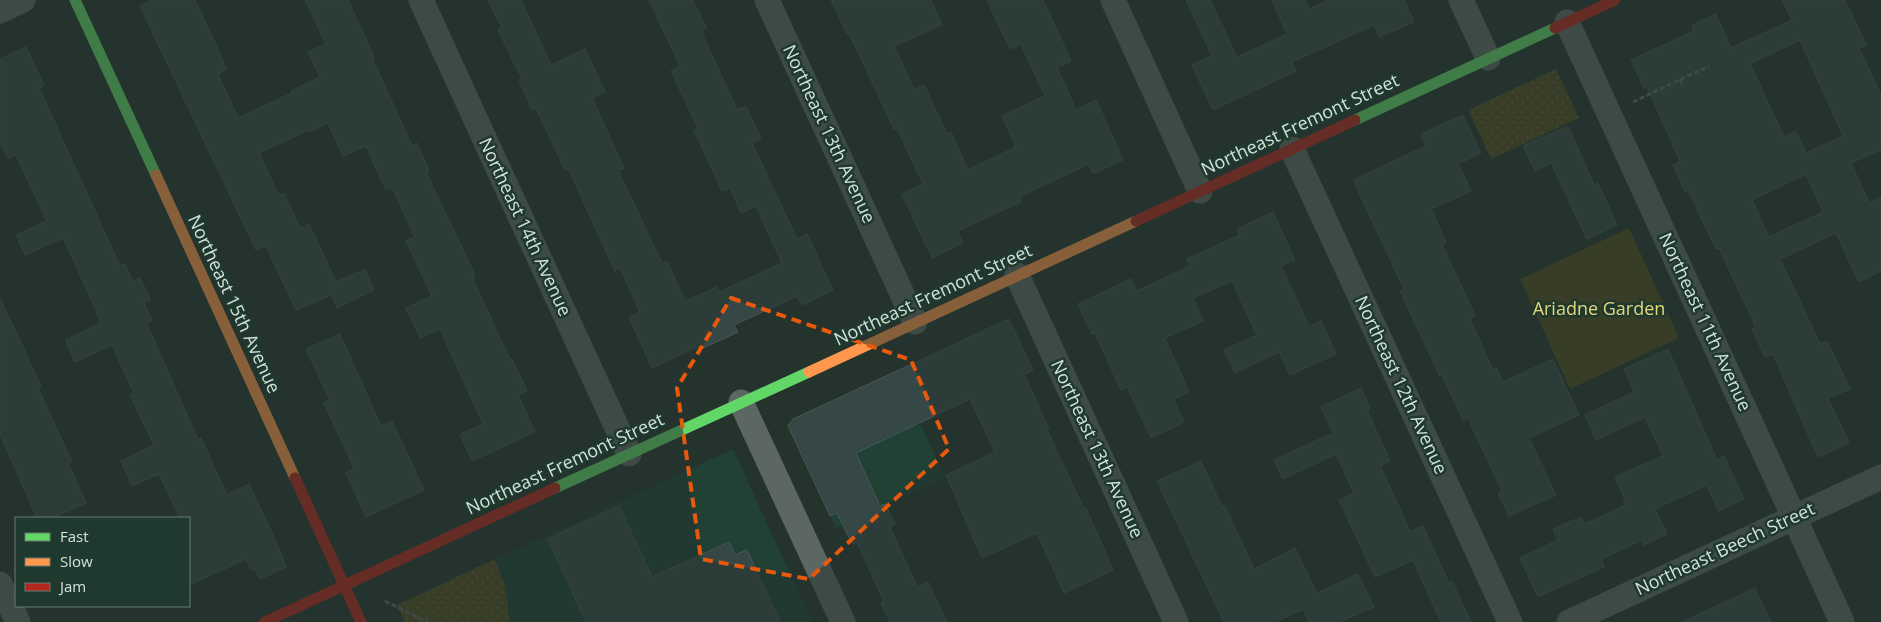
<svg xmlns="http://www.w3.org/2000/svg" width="1881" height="622" font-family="'Open Sans',sans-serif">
	<defs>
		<pattern id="grass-dots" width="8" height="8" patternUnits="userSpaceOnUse" patternTransform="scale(1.25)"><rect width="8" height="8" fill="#4f491e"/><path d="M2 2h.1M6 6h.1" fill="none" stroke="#67633e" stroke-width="1.8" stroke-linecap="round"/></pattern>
	</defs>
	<rect width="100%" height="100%" fill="#25332d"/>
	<path fill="#214135" d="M 1007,322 L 1030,372 L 920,423 L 945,477 L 836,528 L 787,424 Z
		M 733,449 L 812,622 L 403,622 L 396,605 Z"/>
	<path fill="url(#grass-dots)" d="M 1556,69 L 1579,118 L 1491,159 L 1468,110 Z
		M 495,559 L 506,589 L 509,622 L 405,622 L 397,605 Z"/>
	<path fill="#4f491e" d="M 1629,228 L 1679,338 L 1570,389 L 1520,279 Z"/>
	<path fill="#354846" stroke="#495654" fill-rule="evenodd" d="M 153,0 L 195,0 L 227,69 L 218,74 L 238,118 L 292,93 L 291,91 L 320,77 L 308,52 L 326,44 L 305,0 L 348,0 L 374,57 L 372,58 L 412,146 L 417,143 L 429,170 L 426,172 L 475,275 L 472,277 L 510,360 L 512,359 L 527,391 L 518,395 L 535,432 L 472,461 L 460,434 L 483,424 L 440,329 L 420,338 L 406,308 L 432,296 L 406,241 L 415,237 L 392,187 L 386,190 L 366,146 L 343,156 L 328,123 L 310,132 L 309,130 L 259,153 L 279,196 L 284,193 L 300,228 L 309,224 L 336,282 L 365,269 L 374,290 L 337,308 L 331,295 L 296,310 L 266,246 L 256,250 L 140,6 Z
		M 488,0 L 521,0 L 551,65 L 585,49 L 605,92 L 592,98 L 624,168 L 618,170 L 662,263 L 667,261 L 685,301 L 717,287 L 719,292 L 782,263 L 756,206 L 741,213 L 730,188 L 722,191 L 694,130 L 698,128 L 671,71 L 680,66 L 649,0 L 693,0 L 706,28 L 701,31 L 737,110 L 746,106 L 761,139 L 752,143 L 797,239 L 807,234 L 833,290 L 802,305 L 797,296 L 734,325 L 738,332 L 699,350 L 697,347 L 652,368 L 629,317 L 640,312 L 620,268 L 615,271 L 568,168 L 565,170 L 536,108 L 532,110 L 519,80 L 522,79 L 498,30 L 502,28 Z
		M 831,0 L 931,0 L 942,25 L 894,46 L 914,90 L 924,85 L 947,134 L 951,132 L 968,170 L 1016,147 L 1002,116 L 1045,96 L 1021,44 L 1010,49 L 987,0 L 1043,0 L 1071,61 L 1057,67 L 1076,110 L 1096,100 L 1123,160 L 1093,174 L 1089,164 L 1019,197 L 1021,202 L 957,231 L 963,243 L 932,258 L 902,194 L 923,184 L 897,128 L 894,129 L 849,33 L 847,34 Z
		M 1186,0 L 1210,0 L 1237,57 L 1287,34 L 1272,0 L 1305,0 L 1309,9 L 1329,0 L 1404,0 L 1414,22 L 1379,37 L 1374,25 L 1292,62 L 1296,71 L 1213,110 L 1192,65 L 1212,56 Z
		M 1782,0 L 1845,0 L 1866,45 L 1859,48 L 1881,95 L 1881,150 L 1851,163 L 1869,203 L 1881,197 L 1881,271 L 1859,282 L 1836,233 L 1780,259 L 1820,344 L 1827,341 L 1850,389 L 1828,398 L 1849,443 L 1818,457 L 1773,354 L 1765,357 L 1752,329 L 1756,327 L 1719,248 L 1716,249 L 1688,190 L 1685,192 L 1673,165 L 1680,161 L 1647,87 L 1644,88 L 1631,60 L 1694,31 L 1692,25 L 1716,14 L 1731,48 L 1792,20 ZM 1800,40 L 1843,136 L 1806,153 L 1796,131 L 1784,137 L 1750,64 ZM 1806,174 L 1823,212 L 1769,237 L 1752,200 Z
		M 26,47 L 44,86 L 39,88 L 120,266 L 125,264 L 133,281 L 140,278 L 151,300 L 144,303 L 152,320 L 146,322 L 198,440 L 201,438 L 227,495 L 249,484 L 277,544 L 286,567 L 260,579 L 254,568 L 251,569 L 246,559 L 189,585 L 189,518 L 180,518 L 159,474 L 132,486 L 121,461 L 154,445 L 130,395 L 134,393 L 112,345 L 75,362 L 65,340 L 101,323 L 84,283 L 63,238 L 25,255 L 16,235 L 47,221 L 16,155 L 8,159 L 0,142 L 0,59 Z
		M 1463,115 L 1481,153 L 1458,164 L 1471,191 L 1431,209 L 1446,242 L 1442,244 L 1475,316 L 1470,319 L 1493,370 L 1496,368 L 1503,382 L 1553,359 L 1579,415 L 1529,438 L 1556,495 L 1509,516 L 1498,493 L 1502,491 L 1468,418 L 1463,420 L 1442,375 L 1440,376 L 1400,291 L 1404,289 L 1353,180 L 1426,146 L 1421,134 Z
		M 1568,126 L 1594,185 L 1598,183 L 1617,225 L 1587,239 L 1551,163 L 1535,171 L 1523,146 Z
		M 1273,212 L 1295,260 L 1281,266 L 1309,326 L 1321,321 L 1336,354 L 1290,375 L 1279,352 L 1235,373 L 1224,350 L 1257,335 L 1232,281 L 1193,298 L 1203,321 L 1165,338 L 1189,392 L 1173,399 L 1184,422 L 1151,438 L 1127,387 L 1121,390 L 1095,333 L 1092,334 L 1078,304 L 1131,279 L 1137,291 L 1190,266 L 1187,259 L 1240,235 L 1237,229 Z
		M 0,298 L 41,386 L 38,388 L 72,462 L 68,463 L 86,503 L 52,518 L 37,518 L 0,434 Z
		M 1009,319 L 1033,370 L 1024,374 L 1049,429 L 1047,430 L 1084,509 L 1086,508 L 1113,570 L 1064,593 L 1037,533 L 982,558 L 946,475 L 995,452 L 970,399 L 856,453 L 880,506 L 885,504 L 895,524 L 890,527 L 917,587 L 928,582 L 947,622 L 890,622 L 881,603 L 884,602 L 857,542 L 852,544 L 837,513 L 830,516 L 788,426 L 793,419 Z
		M 340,334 L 381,426 L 392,421 L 424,490 L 366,517 L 346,473 L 354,468 L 324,403 L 330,400 L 306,349 Z
		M 1668,349 L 1717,460 L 1724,456 L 1744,499 L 1718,511 L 1707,485 L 1655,509 L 1667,534 L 1644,545 L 1642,540 L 1601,559 L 1604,567 L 1538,597 L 1520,558 L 1558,540 L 1553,529 L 1581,517 L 1585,524 L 1626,505 L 1623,500 L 1625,499 L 1615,477 L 1663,456 L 1645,417 L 1596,440 L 1585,415 L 1634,392 L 1624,369 Z
		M 1361,388 L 1370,408 L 1367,410 L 1390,461 L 1380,466 L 1410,531 L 1423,526 L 1449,583 L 1452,581 L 1471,622 L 1441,622 L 1413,560 L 1375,577 L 1339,500 L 1354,493 L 1336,454 L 1283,479 L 1274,460 L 1333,433 L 1321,407 Z
		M 1201,461 L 1222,507 L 1225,506 L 1254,569 L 1295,548 L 1317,593 L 1358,574 L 1374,607 L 1339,622 L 1309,622 L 1303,609 L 1275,622 L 1224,622 L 1157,481 Z
		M 619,506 L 652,577 L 729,542 L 735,555 L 747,550 L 780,622 L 586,622 L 548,539 Z
		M 1755,588 L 1771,622 L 1682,622 Z"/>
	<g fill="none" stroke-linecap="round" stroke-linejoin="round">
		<path stroke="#5c6763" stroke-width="3" stroke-dasharray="5 2.5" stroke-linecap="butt" d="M 1680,79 L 1683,87
			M 1633,102 L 1709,66
			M 385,601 L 427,622"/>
		<path stroke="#5c6763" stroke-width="25" d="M 421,0 L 629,454
			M 767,0 L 915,322
			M 1113,0 L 1200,191
			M 1461,0 L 1488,58
			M 0,11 L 23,0
			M 1567,22 L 1842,622
			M 1292,149 L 1510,622
			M 1017,275 L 1176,622
			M 741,402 L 843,622
			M 0,584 L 18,622
			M 1569,622 L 1881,477"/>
		<path stroke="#63d668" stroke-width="11" d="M 75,0 L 156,175
			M 1355,120 L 1555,28
			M 555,488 L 809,372"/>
		<path stroke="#ff974d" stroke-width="11" d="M 156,175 L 295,478
			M 809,372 L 1136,221"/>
		<path stroke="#b3261e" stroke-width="11" d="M 1555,28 L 1615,0
			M 1136,221 L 1355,120
			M 295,478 L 361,622
			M 265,622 L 555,488"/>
	</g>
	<path d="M0 0H1881V622H0ZM 731,298 L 911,360 L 949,449 L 809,579 L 701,559 L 677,388 Z" fill="#25332d" fill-opacity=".55" fill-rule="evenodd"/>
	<path fill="none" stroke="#e8590c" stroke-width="4" stroke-dasharray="10 6" stroke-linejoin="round" d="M 731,298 L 911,360 L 949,449 L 809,579 L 701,559 L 677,388 Z"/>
	<g text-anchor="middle" stroke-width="5" stroke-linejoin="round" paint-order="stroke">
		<g font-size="18" fill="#d3e2db" stroke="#1f392e">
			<text transform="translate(1300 125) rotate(-25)" y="6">Northeast Fremont Street</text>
			<text transform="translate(829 134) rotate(65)" y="6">Northeast 13th Avenue</text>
			<text transform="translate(525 227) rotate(65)" y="6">Northeast 14th Avenue</text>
			<text transform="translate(933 295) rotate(-25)" y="6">Northeast Fremont Street</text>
			<text transform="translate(234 304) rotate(65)" y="6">Northeast 15th Avenue</text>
			<text transform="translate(1705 322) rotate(65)" y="6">Northeast 11th Avenue</text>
			<text transform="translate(1401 385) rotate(65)" y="6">Northeast 12th Avenue</text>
			<text transform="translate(1097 449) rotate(65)" y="6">Northeast 13th Avenue</text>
			<text transform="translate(565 464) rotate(-25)" y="6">Northeast Fremont Street</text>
			<text transform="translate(1725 549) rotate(-25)" y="6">Northeast Beech Street</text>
		</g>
		<g font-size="18" fill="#e5d67e" stroke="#1f392e">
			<text x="1599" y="315">Ariadne Garden</text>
		</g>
	</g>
	<rect x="15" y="517" width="175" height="90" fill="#1f392e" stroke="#677d73"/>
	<rect x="25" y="533" width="25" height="8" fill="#63d668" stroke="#677d73"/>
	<text x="60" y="542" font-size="15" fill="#d3e2db">Fast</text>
	<rect x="25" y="558" width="25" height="8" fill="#ff974d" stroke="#677d73"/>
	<text x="60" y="567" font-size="15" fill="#d3e2db">Slow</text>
	<rect x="25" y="583" width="25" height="8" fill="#b3261e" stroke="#677d73"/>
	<text x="60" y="592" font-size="15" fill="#d3e2db">Jam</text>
</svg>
